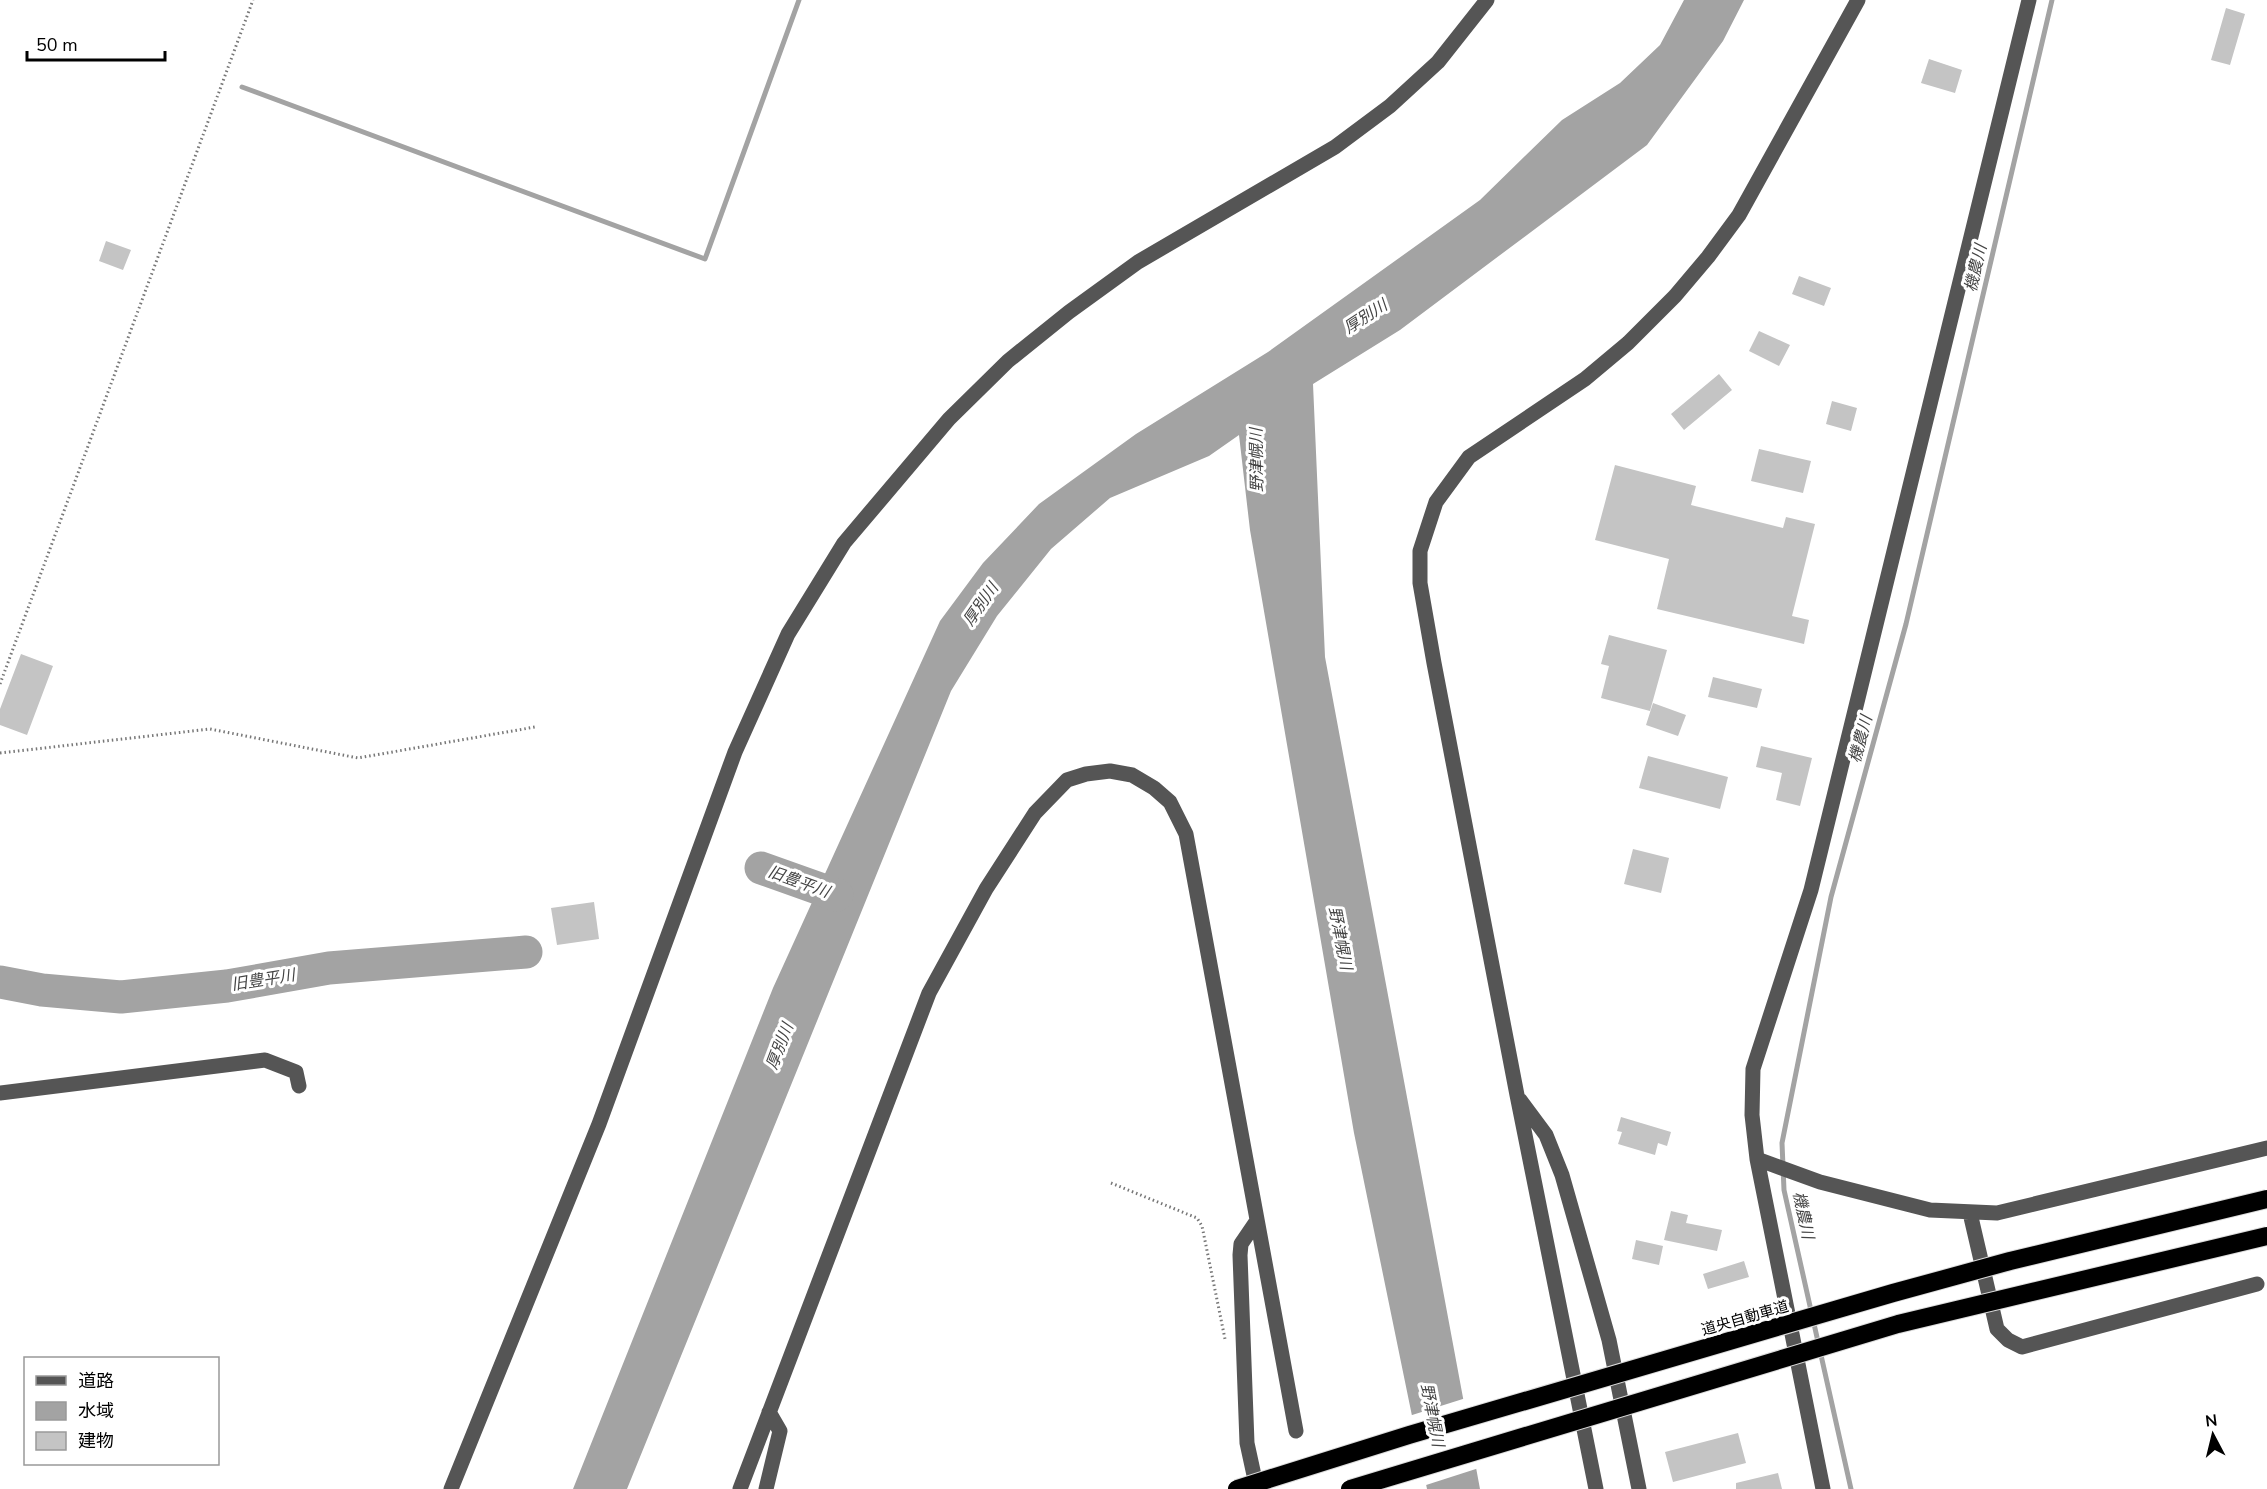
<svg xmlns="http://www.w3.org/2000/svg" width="2267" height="1489" viewBox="0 0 2267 1489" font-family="'Nunito Sans','Noto Sans JP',sans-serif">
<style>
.water{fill:#a3a3a3}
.pier{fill:#fff}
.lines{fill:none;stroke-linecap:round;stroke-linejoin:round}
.stream{stroke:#a3a3a3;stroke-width:5}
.river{stroke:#a3a3a3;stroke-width:33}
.building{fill:#c4c4c4}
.path{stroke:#777;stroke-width:3;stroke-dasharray:1.5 3;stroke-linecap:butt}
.minor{stroke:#555;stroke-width:15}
.highway-bridge-casing{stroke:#dbdbdb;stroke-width:20;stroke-linecap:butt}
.highway-bridge{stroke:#000;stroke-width:18}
.labels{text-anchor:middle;stroke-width:6;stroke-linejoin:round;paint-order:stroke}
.street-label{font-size:15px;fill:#000;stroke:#fff}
.water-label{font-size:16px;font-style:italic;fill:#444;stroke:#fff}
</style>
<rect width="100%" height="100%" fill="#fff"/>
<path class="water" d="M1684,0H1744L1723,41L1647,145L1400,330L1313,384L1325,657L1480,1489H1427L1354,1133L1250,530L1239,435L1209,456L1110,498L1051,549L997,616L951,691L627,1489H573L773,988L940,621L983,563L1039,504L1136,434L1268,352L1480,200L1562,120L1620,83L1660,45Z"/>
<path class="pier" d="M1466,1398L1479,1468L1423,1486L1409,1416Z"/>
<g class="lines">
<path class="stream" d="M242,87L705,259L799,0
M1851,1489L1784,1190L1782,1143L1831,897L1906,624L2052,0"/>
<path class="river" d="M761,868L837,895
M0,982L42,990L121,997L227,986L329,968L526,952"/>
</g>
<path class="building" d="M2226,8L2245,14L2230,65L2211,60Z
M1929,59L1962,70L1955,93L1921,83Z
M106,241L131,250L123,270L99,261Z
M1799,276L1831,288L1824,306L1792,294Z
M1759,331L1790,345L1779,366L1749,351Z
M1719,374L1732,390L1684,430L1671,414Z
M1832,401L1857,408L1851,431L1826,424Z
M1759,449L1811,461L1803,493L1751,481Z
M1615,465L1696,486L1691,505L1783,528L1786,517L1815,524L1792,616L1809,620L1804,644L1657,609L1669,559L1595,540Z
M1609,635L1667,650L1650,711L1601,698L1609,666L1601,664Z
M21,654L53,666L27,735L0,725V709Z
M1713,677L1762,689L1757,708L1708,697Z
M1653,703L1686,715L1678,736L1646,725Z
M1761,746L1812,758L1800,806L1776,800L1782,773L1756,767Z
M1648,756L1728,777L1720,809L1639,788Z
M1633,849L1669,858L1661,893L1624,884Z
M594,902L599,939L557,945L551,908Z
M1621,1117L1671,1132L1667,1146L1658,1143L1655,1155L1618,1144L1622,1132L1617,1131Z
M1671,1211L1688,1215L1686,1223L1722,1230L1717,1251L1664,1240Z
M1636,1240L1663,1246L1659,1265L1632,1259Z
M1744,1261L1749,1277L1708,1289L1703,1274Z
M1738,1433L1746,1463L1673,1482L1665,1452Z
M1778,1473L1782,1489H1736V1483Z"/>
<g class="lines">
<path class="path" d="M0,684L253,0
M0,753L210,729L358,758L535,727
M1111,1183L1197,1218L1202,1226L1225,1339"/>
<path class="minor" d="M0,1093L265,1060L296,1072L299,1086
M1520,1100L1546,1135L1562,1175L1609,1340L1639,1489
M1757,1159L1820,1182L1930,1210L1997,1213L2267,1148
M1970,1213L1997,1329L2008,1340L2022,1347L2257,1284
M1256,1222L1241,1244L1240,1255L1247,1443L1257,1489
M451,1489L599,1124L735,752L788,634L844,543L949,419L1008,361L1069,312L1138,262L1335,147L1390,106L1438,62L1487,0
M740,1489L929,993L986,889L1035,813L1067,780L1086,774L1110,771L1132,775L1154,788L1170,802L1186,834L1296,1431
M766,1489L780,1431L769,1412
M1596,1489L1517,1095L1434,663L1420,583V551L1436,502L1469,457L1585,379L1628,343L1675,296L1708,257L1739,215L1858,0
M1823,1489L1757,1159L1752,1115L1753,1069L1811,890L2029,0"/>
<g class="highway-bridge-casing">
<path id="highway-bridge" d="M1237,1489L1409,1435L1893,1293L2010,1261L2267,1199
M1350,1489L1898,1324L2267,1236"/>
</g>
<use href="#highway-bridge" class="highway-bridge"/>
</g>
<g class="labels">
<g class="street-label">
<text transform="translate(1745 1318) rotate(-16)" y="5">道央自動車道</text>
</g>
<g class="water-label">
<text transform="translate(1975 268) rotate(-77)" y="6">機農川</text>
<text transform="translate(1365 316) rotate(-33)" y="6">厚別川</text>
<text transform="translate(1256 460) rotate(-91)" y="6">野津幌川</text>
<text transform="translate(980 604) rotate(-55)" y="6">厚別川</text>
<text transform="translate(1860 739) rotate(-75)" y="6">機農川</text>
<text transform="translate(799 881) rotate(20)" y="6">旧豊平川</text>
<text transform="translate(1341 938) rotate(79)" y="6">野津幌川</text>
<text transform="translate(263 979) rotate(-9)" y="6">旧豊平川</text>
<text transform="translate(779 1046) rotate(-69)" y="6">厚別川</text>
<text transform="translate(1804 1215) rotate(78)" y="6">機農川</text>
<text transform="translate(1433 1415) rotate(79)" y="6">野津幌川</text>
</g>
</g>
<rect x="24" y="1357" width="195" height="108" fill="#ffffff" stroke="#999999" stroke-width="1.5"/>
<rect x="36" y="1376" width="30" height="9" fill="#555555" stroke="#999999" stroke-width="1.5"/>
<text x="78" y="1387" font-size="18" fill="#000000">道路</text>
<rect x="36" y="1402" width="30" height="18" fill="#a3a3a3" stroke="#999999" stroke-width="1.5"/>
<text x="78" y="1417" font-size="18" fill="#000000">水域</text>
<rect x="36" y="1432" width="30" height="18" fill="#c4c4c4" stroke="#999999" stroke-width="1.5"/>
<text x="78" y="1447" font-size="18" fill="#000000">建物</text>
<g transform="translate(2213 1435) rotate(353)" stroke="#ffffff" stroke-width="4.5" paint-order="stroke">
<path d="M0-4.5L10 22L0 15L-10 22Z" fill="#000000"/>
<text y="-9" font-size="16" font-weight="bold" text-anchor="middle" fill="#000000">N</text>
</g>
<path d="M27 51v9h138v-9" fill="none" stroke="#000000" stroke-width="3"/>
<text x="36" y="51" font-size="18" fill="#000000" stroke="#ffffff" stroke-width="4.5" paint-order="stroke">50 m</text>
</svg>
